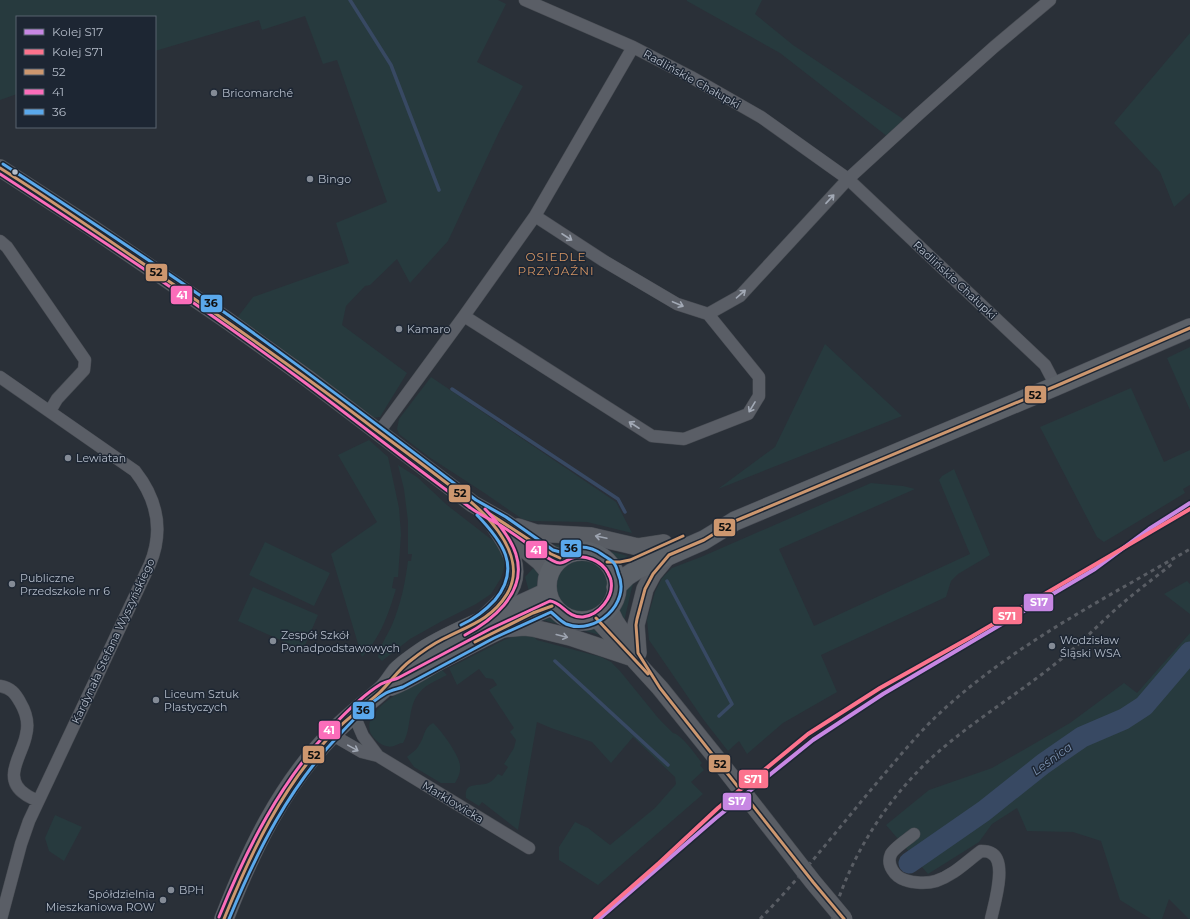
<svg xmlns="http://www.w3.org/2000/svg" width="1190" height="919" viewBox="0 0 1190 919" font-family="Montserrat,sans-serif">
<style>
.green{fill:#273a3e}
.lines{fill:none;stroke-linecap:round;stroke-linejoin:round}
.stream{stroke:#384963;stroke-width:3.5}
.river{stroke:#384963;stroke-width:21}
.minor-casing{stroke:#484c53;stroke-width:13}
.secondary-casing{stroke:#484c53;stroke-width:18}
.primary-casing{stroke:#484c55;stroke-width:20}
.minor{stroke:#5a5e66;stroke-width:12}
.secondary{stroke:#595d64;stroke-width:17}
.primary{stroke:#5c6168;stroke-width:19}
.rail{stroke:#595d64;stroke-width:3;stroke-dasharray:4 4;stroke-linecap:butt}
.secondary-bridge-casing{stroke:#484c53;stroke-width:18;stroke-linecap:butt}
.secondary-bridge{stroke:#595d64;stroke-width:17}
.bus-1-casing{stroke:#1d2633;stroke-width:6}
.bus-2-casing{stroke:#1d2633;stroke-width:6}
.bus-3-casing{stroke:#1d2633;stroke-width:6}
.bus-1{stroke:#cd976f;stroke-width:3}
.bus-2{stroke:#fb6dba;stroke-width:3}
.bus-3{stroke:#5aa8eb;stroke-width:3}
.rail-1-casing{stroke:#1d2633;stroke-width:7}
.rail-2-casing{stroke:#1d2633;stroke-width:7}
.rail-1{stroke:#c787e3;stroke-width:4}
.rail-2{stroke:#fc738d;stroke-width:4}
.oneway{stroke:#a2a9b5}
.oneway2{stroke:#9da4b0}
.poi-dot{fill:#848b96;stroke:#1d2633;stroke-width:1.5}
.bus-dot{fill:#b4bcc9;stroke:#1d2633;stroke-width:1.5}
.labels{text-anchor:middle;stroke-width:3;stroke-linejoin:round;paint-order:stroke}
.street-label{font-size:11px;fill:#b4bcc9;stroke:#1d2633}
.poi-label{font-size:11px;fill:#b4bcc9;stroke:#1d2633;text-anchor:start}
.neighbourhood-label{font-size:12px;letter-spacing:1px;fill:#d59563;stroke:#1d2633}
.water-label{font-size:12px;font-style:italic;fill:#7c92b1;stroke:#1d2633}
.line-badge{stroke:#1d2633;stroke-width:1.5}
.badge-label{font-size:11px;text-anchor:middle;font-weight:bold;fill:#fff}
.pale-badge-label{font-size:11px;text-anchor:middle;font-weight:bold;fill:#111}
</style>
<rect width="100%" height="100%" fill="#2a3038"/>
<path class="green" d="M0,0H498L506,4L477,62L523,86L499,132L448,241L410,283L397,259L370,285L365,286L346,306L342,325L407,373L380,417L370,418L237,318L253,297L349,263L336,223L387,202L337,60L323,64L305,16L262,30L259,20L155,51V17H17V94L0,100Z
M687,0H762L755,14L793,45L906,121L888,137L780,53L687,1Z
M1190,33V193L1174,207L1160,172L1114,123Z
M825,344L902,416L718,489L775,447Z
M1190,347V410L1167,358Z
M431,377L616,502L632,533L587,522L531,521L522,519L483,492L429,457L399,434L397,429L399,419Z
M1131,388L1164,462L1190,450V485L1183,489L1185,493L1104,542L1097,537L1040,427Z
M369,440L388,457L392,475L399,508L401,534L398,577H394L392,588L396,589C388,615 381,637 362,657L331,554L377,522L338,455Z
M398,465L417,477L447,505L496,543L503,555L505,564L501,578L491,594L476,604L442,621L410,639L382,661L378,657C380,645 387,636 392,625C401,603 405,584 408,561H411L412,554H408V521L404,489Z
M954,469L990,555L958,574L951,581L946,597L821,655L837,692L783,723L747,754L739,741L728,751L703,719L649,640L647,620L655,592L662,578L672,568L701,557L871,483L903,486L915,489L779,549L814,626L970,554L939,480L942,476Z
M265,542L330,573L314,606L249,575Z
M552,545H587L628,556C616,565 603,551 591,548C579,545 567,552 560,550C557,549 554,547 551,546Z
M553 586a28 28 0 1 1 56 0a28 28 0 1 1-56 0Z
M536,565L541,578L537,588L530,595L525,577Z
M637,576L632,587L624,622L616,605L621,590Z
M1187,581L1190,584V614L1164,594Z
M253,587L318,615L303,650L238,621Z
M553,615L563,622L578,626H592L604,636L539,619Z
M1190,633V919H1189L1169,899L1162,919H1151L1120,900L1101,841L1073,832L1027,831L1017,808L992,824L979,842L928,874L886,825L929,790L992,768L1070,723L1124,683L1137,693Z
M522,635L534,637L537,640L601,657L611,662L620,671L659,719L673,733C682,735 696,755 702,763L700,765L704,770L691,782L703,794L598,885L559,860V847L575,822L588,828L610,845L655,808L676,784L675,777L633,737L611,763L592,742L551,728L537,722L518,830L482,802L479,806L466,798C464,783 475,786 485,784C491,783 495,778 498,774L502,776L508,767L504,764L514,748L516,740L510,732L514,728L489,690L497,685L493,679L486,678L479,669L457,685L449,668L504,640L516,636Z
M442,670L447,675C438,680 426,684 420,692C407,706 412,728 403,743C399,743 397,745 394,746C385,749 375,741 371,734C358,707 424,679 442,670Z
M433,723C441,730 460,756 460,766C461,772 458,778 455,783H441L414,767L407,757C411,753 417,750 419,745C425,737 423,728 433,723Z
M55,815L82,827L64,861L49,851L45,838Z"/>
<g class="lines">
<path class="stream" d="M350,0L391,65L439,190
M452,389L618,499L625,512
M667,581L732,704L719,716
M555,661L668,765"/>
<path class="river" d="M909,863L984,811L1043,764L1082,737L1124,719L1144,706L1190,652"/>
<g class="minor-casing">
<path id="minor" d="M525,0L633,47L691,77L761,117L848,179L1045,365L1056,386
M0,241L7,247L85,360L84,370L57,399L50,411
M708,314L740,296L848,179L919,114L994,47L1050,0
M464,316L652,436L684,439L748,414L759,396V377L708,314L677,304L604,261L535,216
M0,377L135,471C157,499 164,530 150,564L29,821L21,844L1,919
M379,432L464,316L535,216L633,47
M0,686C11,688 15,693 20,702C26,712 29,724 26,735C23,754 1,778 25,794C29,797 34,799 38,801
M353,713L363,736L378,756
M331,734L362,752L378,756L529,848
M914,834C908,839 894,848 891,854C886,865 895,877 905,880C913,883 927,884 936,881C954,875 966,862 981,851C984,851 988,851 991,853C1008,861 994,905 991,919"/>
</g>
<g class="secondary-casing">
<path id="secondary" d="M0,168L89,226L228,321L307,378L473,504L503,521L551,554L560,558
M518,527L536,533L591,536L638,547L664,543
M517,543L540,562L549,573
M609,608L615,621L629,642
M596,618L660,688L718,760
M483,619C490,612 498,605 505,597C527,570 507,544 491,521
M503,629L524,627L533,628L570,637L630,657
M638,653L636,625L645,589L653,574L668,556"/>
</g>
<g class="primary-casing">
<path id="primary" d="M547 586a35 35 0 1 1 70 0a35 35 0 1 1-70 0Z
M616,587L627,576L638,569L704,540L735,521L1056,386L1190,328
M391,686C408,680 423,669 440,660C477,641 513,621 552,606
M224,919C250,852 281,786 332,734C347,718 365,705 382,690C388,685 392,677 397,671C405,663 417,655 426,649C464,626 507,612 547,592"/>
</g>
<use href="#minor" class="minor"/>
<use href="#secondary" class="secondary"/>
<use href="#primary" class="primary"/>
<path class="rail" d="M760,919C805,873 844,821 886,772C904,751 922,729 943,710C1015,644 1106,598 1190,549
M832,919C849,860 881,808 924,765C964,726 1016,696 1060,660C1080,644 1097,626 1116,609C1134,593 1153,579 1172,564"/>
<g class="secondary-bridge-casing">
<path id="secondary-bridge" d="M718,760L813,882L844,919"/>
</g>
<use href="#secondary-bridge" class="secondary-bridge"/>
<g class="bus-1-casing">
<path id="bus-1" d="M0,168C51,200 101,235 151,269C227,321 303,374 376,430C399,447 422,464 444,481C461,494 478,506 491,522C508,542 522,569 507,594C491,620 468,626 443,639C431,645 420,653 410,661C398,670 390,683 379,693C363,707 346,719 332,734C282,787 251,852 224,919
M490,514L551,554L560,558
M607,562H620L630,560L683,536
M596,618L648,674
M475,642L533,613L552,606
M844,919L813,882L660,688L638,653L636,625L637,619L645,589L653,574L669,555L704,540L735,521L1056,386L1190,328"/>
</g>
<g class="bus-2-casing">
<path id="bus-2" d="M0,174C103,241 206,309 304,382C359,423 413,466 468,506C478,514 490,519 500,525C513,533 526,543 538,551C544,555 553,563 560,563C564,563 569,559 572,558C585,554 602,561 608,573C609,576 611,578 611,581C614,597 599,615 583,617C567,618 562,602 550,601L490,629L398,678C393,680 387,681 381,684C363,695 346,712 331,728C280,783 247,848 219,917
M465,635C480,627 493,618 504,605C534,569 512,537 485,509"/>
</g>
<g class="bus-3-casing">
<path id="bus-3" d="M3,164C80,214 156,264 231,317C314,376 395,438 476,500L506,517L553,550L560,552C575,545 590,545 603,555C606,557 610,559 613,562C616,565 617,569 618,573C632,603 595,636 566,624C560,621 556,616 551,612L494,638L403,687C398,689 391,690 386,693C369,703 354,719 341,733C289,787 257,851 229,919
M461,625C474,619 485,611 495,600C522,567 502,541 477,515"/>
</g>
<use href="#bus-1" class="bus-1"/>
<use href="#bus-2" class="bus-2"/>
<use href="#bus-3" class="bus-3"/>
<g class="rail-1-casing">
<path id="rail-1" d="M599,919L716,818L813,740L883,694L1095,569L1149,529L1190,503"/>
</g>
<g class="rail-2-casing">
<path id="rail-2" d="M595,919L659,863L718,808L808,734L880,688L971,637L1190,509"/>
</g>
<use href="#rail-1" class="rail-1"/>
<use href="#rail-2" class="rail-2"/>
</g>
<defs><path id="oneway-shaft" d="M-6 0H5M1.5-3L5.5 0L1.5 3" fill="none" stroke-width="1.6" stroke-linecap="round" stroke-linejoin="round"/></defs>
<g class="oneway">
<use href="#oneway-shaft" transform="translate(830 199) rotate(-47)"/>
<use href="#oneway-shaft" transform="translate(567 237) rotate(33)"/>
<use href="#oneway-shaft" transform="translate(741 294) rotate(-41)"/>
<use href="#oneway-shaft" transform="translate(678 304) rotate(23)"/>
<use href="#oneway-shaft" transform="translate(752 407) rotate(121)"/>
<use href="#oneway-shaft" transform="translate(634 425) rotate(-147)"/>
<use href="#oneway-shaft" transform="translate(353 748) rotate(29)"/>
</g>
<g class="oneway2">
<use href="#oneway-shaft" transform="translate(601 537) rotate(-168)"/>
<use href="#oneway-shaft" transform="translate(562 636) rotate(14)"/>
</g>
<g class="poi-dot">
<circle cx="214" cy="93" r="4"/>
<circle cx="310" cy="179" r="4"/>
<circle cx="399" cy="329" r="4"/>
<circle cx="68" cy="458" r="4"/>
<circle cx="12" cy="584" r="4"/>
<circle cx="273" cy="641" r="4"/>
<circle cx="1052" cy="646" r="4"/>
<circle cx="156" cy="700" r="4"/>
<circle cx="171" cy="890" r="4"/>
<circle cx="163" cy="900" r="4"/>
</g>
<circle class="bus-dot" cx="15" cy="172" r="3.5"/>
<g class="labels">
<g class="street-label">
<text transform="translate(692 79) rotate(29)" y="4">Radlińskie Chałupki</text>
<text transform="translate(955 280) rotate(43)" y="4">Radlińskie Chałupki</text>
<text transform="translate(113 641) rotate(-65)" y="4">Kardynała Stefana Wyszyńskiego</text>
<text transform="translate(453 802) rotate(31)" y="4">Marklowicka</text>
</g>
<g class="poi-label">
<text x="222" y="97">Bricomarché</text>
<text x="318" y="183">Bingo</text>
<text x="407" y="333">Kamaro</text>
<text x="76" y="462">Lewiatan</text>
<text x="20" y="582">Publiczne<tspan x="20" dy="13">Przedszkole nr 6</tspan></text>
<text x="281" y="639">Zespół Szkół<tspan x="281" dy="13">Ponadpodstawowych</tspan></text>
<text x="1060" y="644">Wodzisław<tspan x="1060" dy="13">Śląski WSA</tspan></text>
<text x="164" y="698">Liceum Sztuk<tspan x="164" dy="13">Plastyczych</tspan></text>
<text x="179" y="894">BPH</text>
<text x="155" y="898" text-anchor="end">Spółdzielnia<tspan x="155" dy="13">Mieszkaniowa ROW</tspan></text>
</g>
<g class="neighbourhood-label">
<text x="556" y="261">OSIEDLE<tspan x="556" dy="14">PRZYJAŹNI</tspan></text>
</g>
<g class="water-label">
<text transform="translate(1052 759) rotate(-36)" y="4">Leśnica</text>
</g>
</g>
<g class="line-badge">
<rect x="145" y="263" width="23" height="19" rx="4" fill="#cd976f"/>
<rect x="170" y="285" width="23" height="20" rx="4" fill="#fb6dba"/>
<rect x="200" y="294" width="23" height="19" rx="4" fill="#5aa8eb"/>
<rect x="1024" y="385" width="23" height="19" rx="4" fill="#cd976f"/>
<rect x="448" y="484" width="23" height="19" rx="4" fill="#cd976f"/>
<rect x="713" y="518" width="23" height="19" rx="4" fill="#cd976f"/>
<rect x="560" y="539" width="22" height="19" rx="4" fill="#5aa8eb"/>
<rect x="525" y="540" width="23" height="19" rx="4" fill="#fb6dba"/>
<rect x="1023" y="593" width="31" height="19" rx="4" fill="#c787e3"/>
<rect x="992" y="606" width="31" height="19" rx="4" fill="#fc738d"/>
<rect x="352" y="701" width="23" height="19" rx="4" fill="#5aa8eb"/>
<rect x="318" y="720" width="23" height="20" rx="4" fill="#fb6dba"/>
<rect x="302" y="745" width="23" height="19" rx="4" fill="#cd976f"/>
<rect x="708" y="754" width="23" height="19" rx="4" fill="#cd976f"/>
<rect x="738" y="769" width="31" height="20" rx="4" fill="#fc738d"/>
<rect x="722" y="792" width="30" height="19" rx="4" fill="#c787e3"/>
</g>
<g class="badge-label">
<text x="182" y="299">41</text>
<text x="536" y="554">41</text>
<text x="1039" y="606">S17</text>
<text x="1007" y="620">S71</text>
<text x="329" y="734">41</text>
<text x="753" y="783">S71</text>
<text x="737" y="805">S17</text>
</g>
<g class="pale-badge-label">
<text x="156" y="276">52</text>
<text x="211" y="307">36</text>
<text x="1035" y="399">52</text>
<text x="460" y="497">52</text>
<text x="725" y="531">52</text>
<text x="571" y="552">36</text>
<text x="363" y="714">36</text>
<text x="314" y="759">52</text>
<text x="720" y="768">52</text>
</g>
<rect x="16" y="16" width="140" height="112" fill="#1d2633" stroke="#59626f"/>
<rect x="24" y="29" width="20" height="6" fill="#c787e3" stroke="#59626f"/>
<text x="52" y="36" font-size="12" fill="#b4bcc9">Kolej S17</text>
<rect x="24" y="49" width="20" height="6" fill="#fc738d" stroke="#59626f"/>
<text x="52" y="56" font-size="12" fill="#b4bcc9">Kolej S71</text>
<rect x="24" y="69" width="20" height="6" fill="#cd976f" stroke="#59626f"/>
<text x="52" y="76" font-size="12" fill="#b4bcc9">52</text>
<rect x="24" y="89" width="20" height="6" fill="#fb6dba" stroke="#59626f"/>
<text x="52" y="96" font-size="12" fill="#b4bcc9">41</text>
<rect x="24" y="109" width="20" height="6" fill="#5aa8eb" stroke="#59626f"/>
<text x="52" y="116" font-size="12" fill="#b4bcc9">36</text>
</svg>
